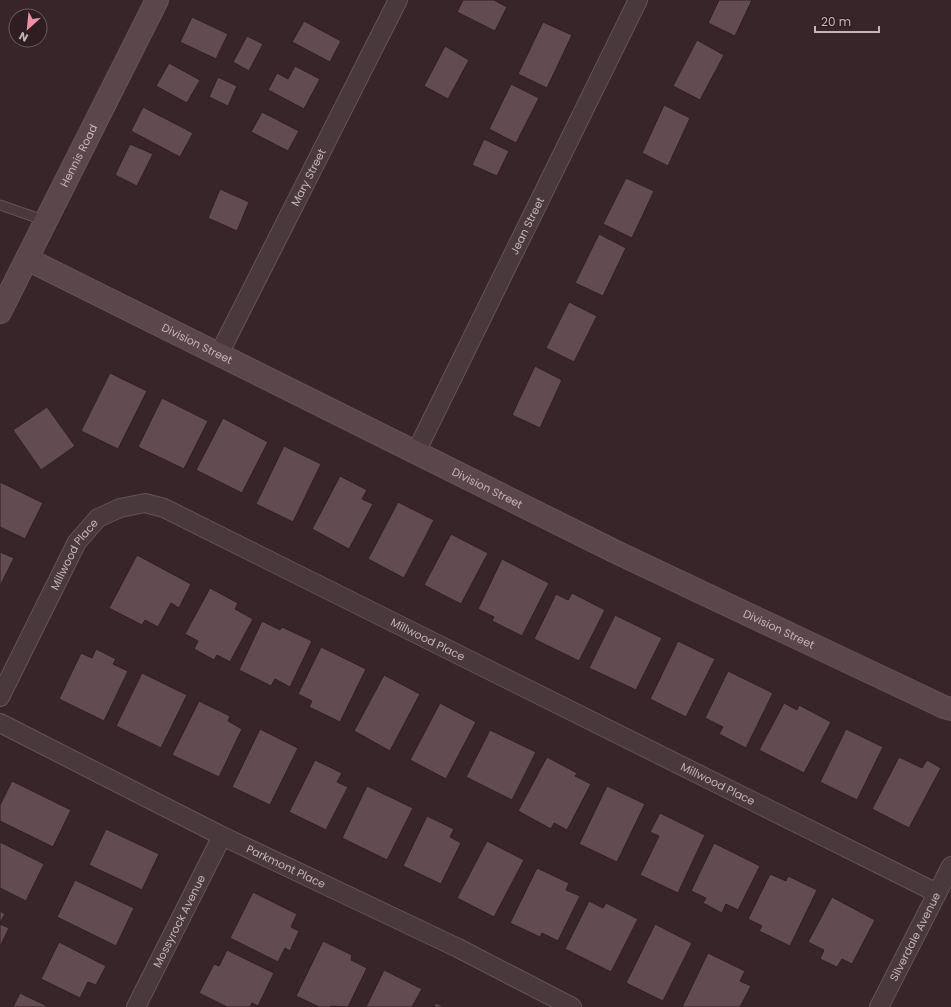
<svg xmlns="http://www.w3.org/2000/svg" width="951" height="1007" viewBox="0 0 951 1007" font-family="Poppins,sans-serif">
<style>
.building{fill:#624b51;stroke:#301f23}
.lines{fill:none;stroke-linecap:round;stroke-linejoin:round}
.lane-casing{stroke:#645357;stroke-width:11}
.street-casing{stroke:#645357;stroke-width:20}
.secondary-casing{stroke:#645357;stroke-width:24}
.lane{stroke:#49383c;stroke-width:9}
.street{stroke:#49383c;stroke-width:18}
.secondary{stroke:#5b474b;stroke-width:22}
.labels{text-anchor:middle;stroke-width:3.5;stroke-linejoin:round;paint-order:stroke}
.street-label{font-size:11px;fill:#c5b3b7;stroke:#2e1d21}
</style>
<rect width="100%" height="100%" fill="#38252a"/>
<path class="building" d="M463,0H494L507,7L495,31L457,12Z
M719,0H752L735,36L708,23Z
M192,17L228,34L216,59L180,42Z
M304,21L341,41L330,62L292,42Z
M543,22L572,35L547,88L518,74Z
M247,36L263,44L249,71L233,62Z
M697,40L724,55L700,100L673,86Z
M445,46L469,60L448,99L424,86Z
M169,63L200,80L187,103L156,86Z
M295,66L320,79L304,109L268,90L277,73L288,79Z
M218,77L237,86L228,106L209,97Z
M511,84L539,98L516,143L489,129Z
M664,105L690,118L668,166L642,153Z
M143,107L193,133L180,157L131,131Z
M262,112L299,131L288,151L251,132Z
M484,139L509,151L497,176L472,165Z
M130,144L153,154L137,186L115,175Z
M626,178L654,191L632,238L603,224Z
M220,189L249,202L237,231L208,218Z
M599,234L626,248L603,296L575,283Z
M569,302L597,316L574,362L546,348Z
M535,366L562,380L540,428L512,415Z
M110,373L147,391L118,449L81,431Z
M162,398L208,421L184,469L138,447Z
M47,407L75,446L41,470L13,430Z
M223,418L268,442L242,493L196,470Z
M284,446L321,464L293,522L256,504Z
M340,476L367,490L362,499L373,504L349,549L312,529Z
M0,482L43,503L25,539L0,527Z
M398,502L434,520L404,578L368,559Z
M451,534L488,553L461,604L424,585Z
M0,552L14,558L0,586Z
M137,555L191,584L179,608L171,603L158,627L145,620L142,625L109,608Z
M502,559L549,583L522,636L492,621L494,617L478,609Z
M210,588L238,603L235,609L253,619L230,662L217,655L214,660L194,649L198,641L185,634Z
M572,593L605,610L579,661L534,639L556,594L568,600Z
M615,615L662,638L636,690L589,668Z
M262,621L280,630L282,627L312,641L290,687L275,679L271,686L239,670Z
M678,641L715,659L686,717L650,699Z
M321,647L366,669L340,722L309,707L312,701L298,694Z
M96,649L116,659L113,664L128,671L104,721L59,699L81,653L92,658Z
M728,671L773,693L746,748L719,734L723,727L705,718Z
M142,673L187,695L161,748L116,726Z
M384,675L420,694L390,751L354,731Z
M199,701L230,716L228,721L242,729L219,777L172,755Z
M440,703L476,722L446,779L410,760Z
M784,703L797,710L799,705L831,722L804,773L759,750Z
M260,729L298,748L270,805L232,787Z
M846,729L883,747L857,800L820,782Z
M490,730L536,752L512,800L466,777Z
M547,757L577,773L575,776L591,784L567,830L554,823L551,829L518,811Z
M899,757L922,768L927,760L941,768L909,828L872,809Z
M315,760L342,773L337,782L348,787L326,830L289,812Z
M12,781L71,810L53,847L0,821V805Z
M367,786L413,808L387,860L342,838Z
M607,786L645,804L617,862L579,844Z
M660,813L705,835L678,893L640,875L659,836L650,832Z
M427,816L454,829L450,837L461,843L441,884L403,866Z
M106,829L159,854L142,890L89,865Z
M487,841L524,860L494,917L457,898Z
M0,842L44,864L26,901L0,888Z
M714,843L760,866L738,910L726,904L722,913L703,903L706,898L691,891Z
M537,868L569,883L566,890L580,896L558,941L542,933L540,937L510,923Z
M770,874L786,881L788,876L817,890L790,946L759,931L762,926L748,919Z
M75,880L134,908L116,946L57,917Z
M253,892L297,914L291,927L299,931L290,951L285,948L278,962L230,938Z
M832,897L875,920L852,964L842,959L837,967L820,959L824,950L808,942Z
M589,901L603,908L606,903L638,919L611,972L565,949Z
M0,911L5,914L0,923Z
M0,924L9,928L0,947Z
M655,924L692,943L663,1001L626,983Z
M323,941L352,955L351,960L367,968L348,1007L331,1006L330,1007H319L296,996Z
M59,942L106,966L96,985L88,982L80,998L41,979Z
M227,950L274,973L258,1006L252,1003L250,1007H227L199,993L214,964L219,966Z
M708,953L745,971L740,981L751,986L740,1007H682Z
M384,970L422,989L412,1007H366Z
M20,993L49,1007H13Z
M436,1003L445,1007H434Z"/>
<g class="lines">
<g class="lane-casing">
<path id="lane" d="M0,205L46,221"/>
</g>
<g class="street-casing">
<g id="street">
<path id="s1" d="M219,354L398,0"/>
<path id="s2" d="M416,452L638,0"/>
<path id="s3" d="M0,697L77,542L98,518L120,508L145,503L164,508L937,893"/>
<path id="s4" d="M0,723L222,836L458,948L572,1007"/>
<path id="s5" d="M136,1007L222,836"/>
<path id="s6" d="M879,1007L951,866"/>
</g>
</g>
<g class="secondary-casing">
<g id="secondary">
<path id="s7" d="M27,259L618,553L944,707L951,709"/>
<path id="s8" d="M0,312L157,0"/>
</g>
</g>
<use href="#lane" class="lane"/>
<use href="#street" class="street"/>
<use href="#secondary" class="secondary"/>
</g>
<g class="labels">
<g class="street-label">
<text dy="4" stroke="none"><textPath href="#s8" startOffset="175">Hennis Road</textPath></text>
<text dy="4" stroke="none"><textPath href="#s1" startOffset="198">Mary Street</textPath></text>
<text dy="4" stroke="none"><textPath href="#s2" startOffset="252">Jean Street</textPath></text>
<text dy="4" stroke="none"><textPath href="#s7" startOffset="190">Division Street</textPath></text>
<text dy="4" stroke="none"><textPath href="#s7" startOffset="514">Division Street</textPath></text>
<text dy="4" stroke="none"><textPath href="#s3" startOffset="161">Millwood Place</textPath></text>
<text dy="4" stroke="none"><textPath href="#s7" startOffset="838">Division Street</textPath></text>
<text dy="4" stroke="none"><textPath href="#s3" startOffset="569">Millwood Place</textPath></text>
<text dy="4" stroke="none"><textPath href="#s3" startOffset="893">Millwood Place</textPath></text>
<text dy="4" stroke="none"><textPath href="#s4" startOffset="320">Parkmont Place</textPath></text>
<text dy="4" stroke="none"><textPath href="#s5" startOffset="96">Mossyrock Avenue</textPath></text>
<text dy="4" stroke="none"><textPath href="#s6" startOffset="79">Silverdale Avenue</textPath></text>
</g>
</g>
<g transform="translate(28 28) rotate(207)"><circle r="19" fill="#2e1d21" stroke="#6a595d"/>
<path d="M0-3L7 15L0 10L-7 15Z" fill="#ec91a6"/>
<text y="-6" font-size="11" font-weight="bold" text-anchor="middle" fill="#c5b3b7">N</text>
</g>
<path d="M815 26v6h64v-6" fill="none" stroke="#c5b3b7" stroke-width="2"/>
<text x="821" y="26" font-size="12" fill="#c5b3b7" stroke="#2e1d21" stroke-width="3" paint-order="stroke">20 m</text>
</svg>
